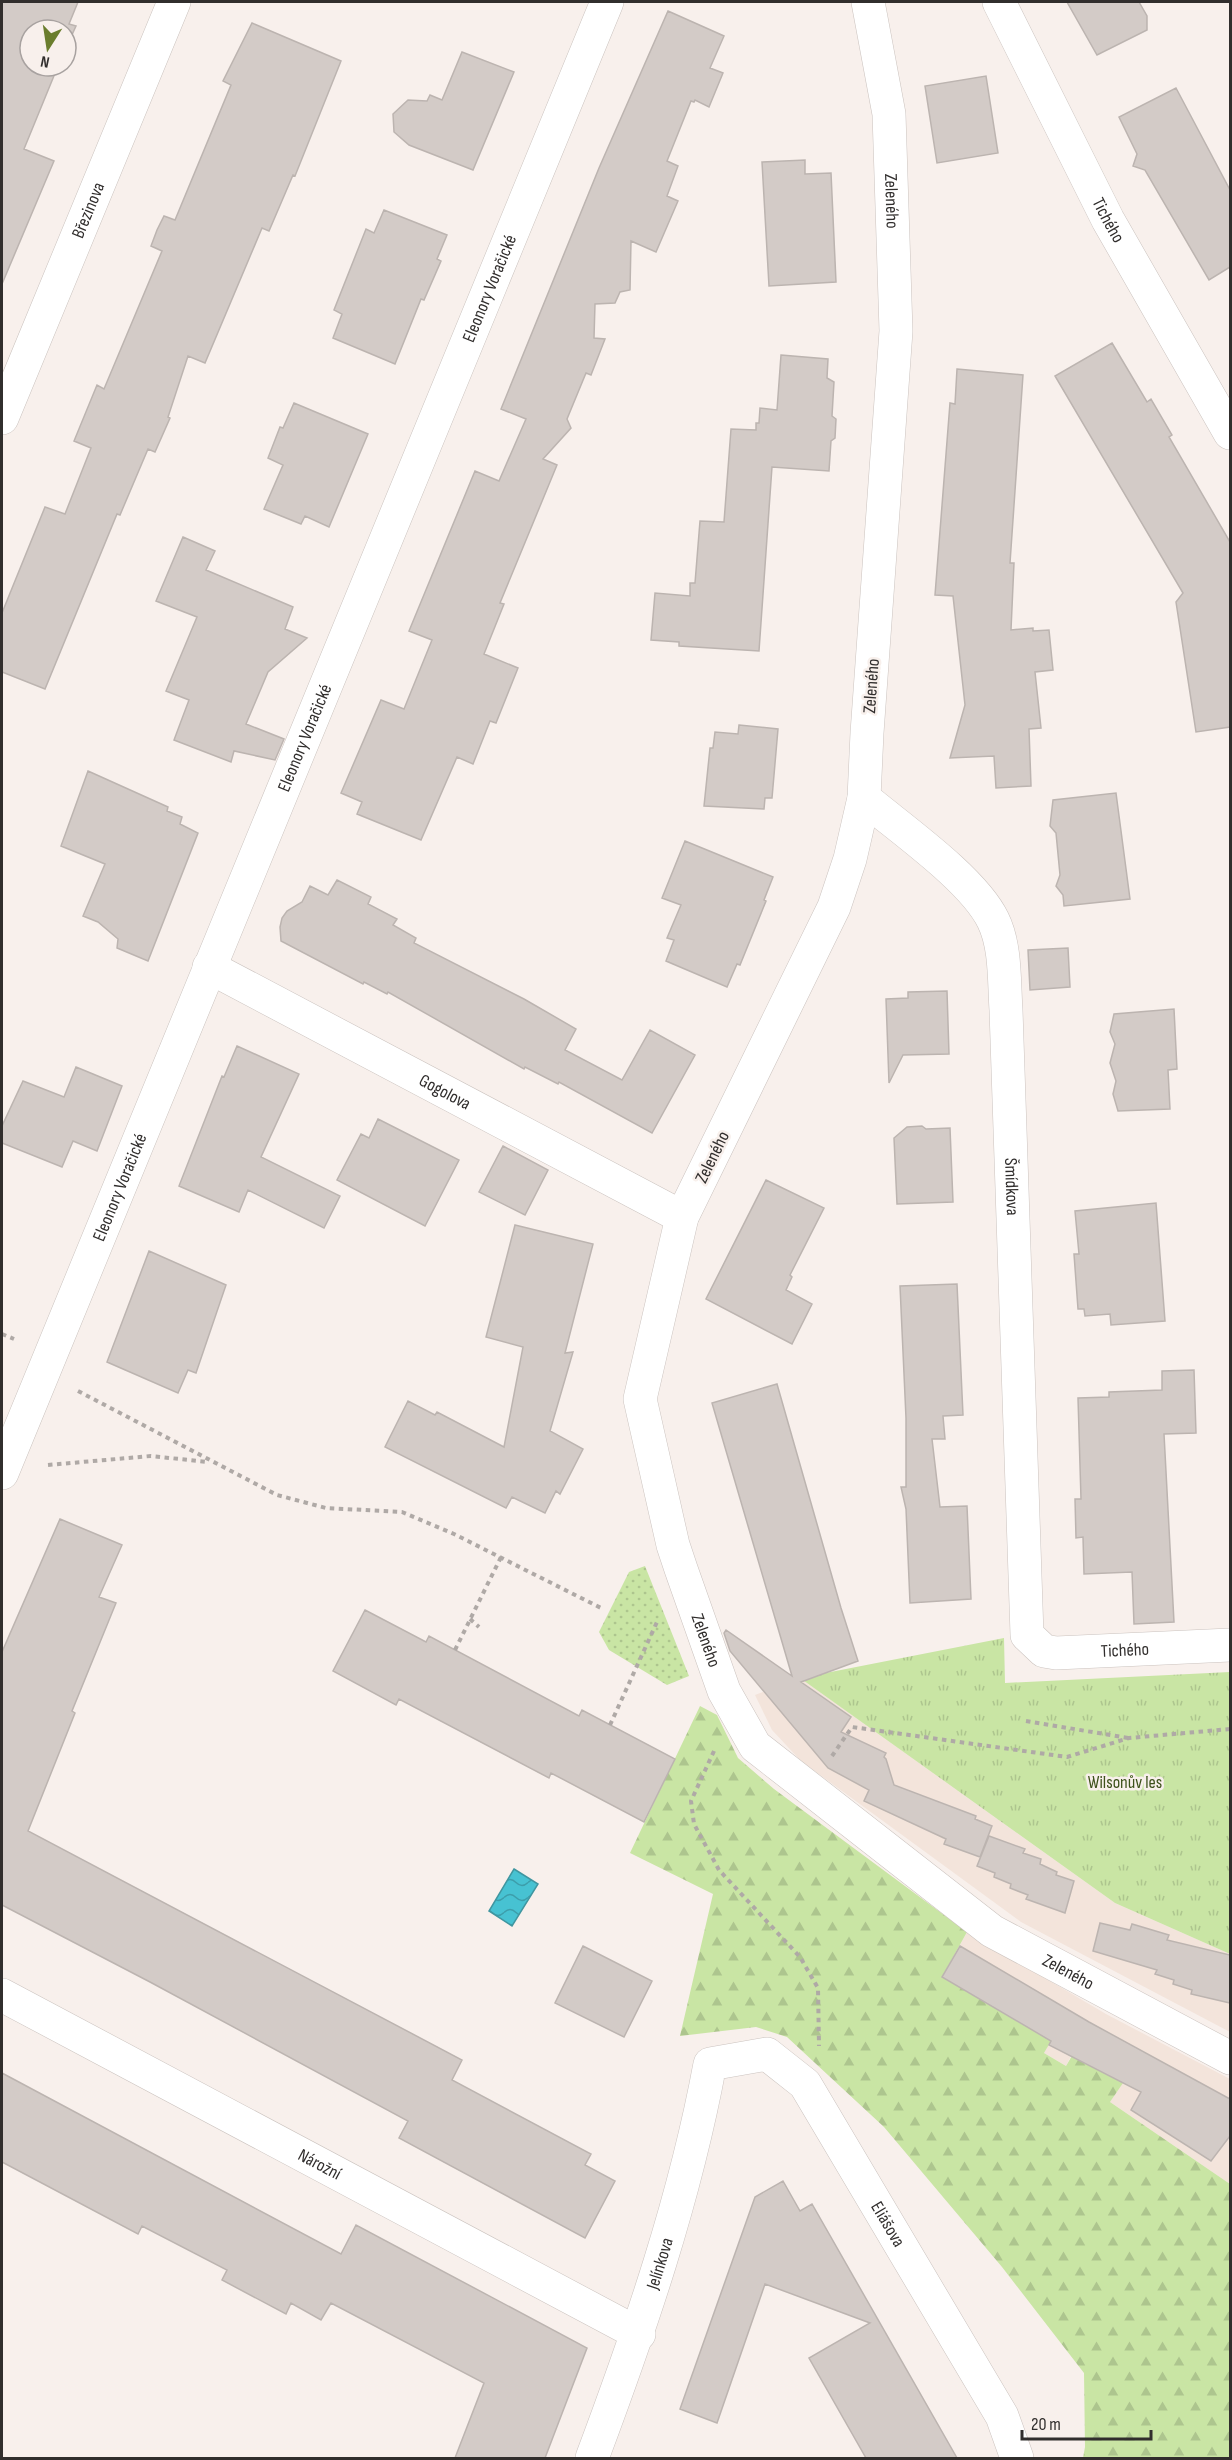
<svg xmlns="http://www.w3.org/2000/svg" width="1232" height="2460" viewBox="0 0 1232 2460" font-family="'Sofia Sans Condensed',sans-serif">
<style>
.built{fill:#f3e4db}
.grass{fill:url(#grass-dots)}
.forest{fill:url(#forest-firs)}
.park{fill:url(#park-tufts)}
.water{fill:url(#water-waves);stroke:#4096a0;stroke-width:1.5}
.building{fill:#d3cbc7;stroke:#bcb4b0;stroke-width:1.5}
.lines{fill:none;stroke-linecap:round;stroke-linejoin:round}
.minor-casing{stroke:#cbc3bf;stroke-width:34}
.path{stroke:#afa9a6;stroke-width:4;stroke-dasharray:4.5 4.5;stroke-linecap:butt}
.minor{stroke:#fff;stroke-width:33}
.labels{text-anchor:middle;stroke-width:5;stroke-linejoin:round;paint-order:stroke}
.street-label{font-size:18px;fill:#312e2d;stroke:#f8f0ec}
.park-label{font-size:18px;fill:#3d511b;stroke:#f8f0ec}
</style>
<defs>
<pattern id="grass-dots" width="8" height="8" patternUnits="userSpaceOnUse" patternTransform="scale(1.5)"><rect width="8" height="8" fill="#c9e5a4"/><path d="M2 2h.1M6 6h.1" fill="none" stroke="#adc58e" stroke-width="1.8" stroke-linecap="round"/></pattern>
<pattern id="forest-firs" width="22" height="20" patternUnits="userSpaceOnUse" patternTransform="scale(1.5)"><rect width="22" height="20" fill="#c9e5a4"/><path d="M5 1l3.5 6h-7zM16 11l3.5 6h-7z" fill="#adc58e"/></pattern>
<pattern id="park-tufts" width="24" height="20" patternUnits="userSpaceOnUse" patternTransform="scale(1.5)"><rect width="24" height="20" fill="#c9e5a4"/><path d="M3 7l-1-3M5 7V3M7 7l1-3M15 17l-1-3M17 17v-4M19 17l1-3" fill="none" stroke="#adc58e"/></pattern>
<pattern id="water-waves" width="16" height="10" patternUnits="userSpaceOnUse" patternTransform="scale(1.5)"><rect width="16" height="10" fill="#47c2d2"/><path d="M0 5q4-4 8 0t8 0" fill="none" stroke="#3c9eab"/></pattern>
</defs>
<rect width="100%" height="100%" fill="#f8f0ec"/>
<path class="built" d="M800,1678L1115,1903L1230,1954V2032L1021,1922L801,1761L772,1730L755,1695Z
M967,1932L1106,2014L1230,2079V2184L1110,2102L1122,2083L1072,2054L1066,2066L1044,2053L1050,2041L942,1977Z"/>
<path class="grass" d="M645,1566L689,1676L667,1685L609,1650L599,1632L629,1572Z"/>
<path class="forest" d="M700,1706L717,1715L738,1758L774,1789L967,1932L942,1977L1051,2041L1044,2053L1066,2066L1073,2054L1123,2083L1110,2102L1230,2184V2458H1083L1085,2447L1084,2373L1002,2267L884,2127L787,2037L756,2027L680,2036L713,1894L630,1853Z"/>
<path class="park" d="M1004,1638L1005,1683L1230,1672V1954L1115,1903L800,1678Z"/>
<path class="water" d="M514,1869L538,1884L512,1926L489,1911Z"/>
<path class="building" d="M2,2H78L69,24L76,26L66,48V30H30V66H58L24,149L54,161L2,284Z
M1067,2H1139L1147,16V30L1097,55Z
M668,11L724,36L710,68L723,73L709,107L695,100L694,102L691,101L667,161L678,166L667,196L678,201L656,252L631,241L630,290L620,292L615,303L595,304L594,338L605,339L591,375L586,373L567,419L571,428L543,459L557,465L500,603L504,604L484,654L518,668L496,723L490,721L473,764L457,757L421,840L357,814L362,802L341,793L381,700L404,709L432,640L409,631L475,471L499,481L526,419L501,409L599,168Z
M252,23L341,61L295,176L293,175L269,231L262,228L205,363L188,356L168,417L170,418L155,452L148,449L120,515L117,514L45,689L2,672V613L45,507L65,514L91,448L74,441L97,385L104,389L162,251L151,246L157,230L164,216L175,220L231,85L223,81Z
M462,52L514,72L473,170L409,145L394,132L393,114L408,100L427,101L430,95L442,100Z
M986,76L998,153L937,163L925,86Z
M1176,88L1230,190V267L1209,280L1145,170L1133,166L1137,154L1119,117Z
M805,160V174L831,173L836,282L769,286L762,162Z
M384,210L447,235L437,259L441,261L424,300L421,299L395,364L333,338L342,314L334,310L366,229L374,233Z
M1112,343L1147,402L1151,399L1172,435L1169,437L1230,542V727L1196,732L1176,602L1183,593L1055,376Z
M781,355L828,359L827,378L834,382L832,416L836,419L835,438L831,441L829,471L772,467L759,651L679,646V642L651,640L655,593L690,596V583H695L700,521L724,522L731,429L756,430V423H759L760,408L777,410Z
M957,369L1023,375L1010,563H1014L1011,630L1033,628V631L1049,630L1053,670L1035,672L1041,728L1029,729L1031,786L996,788L994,756L950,758L965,705L953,596L935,595L950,403L955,404Z
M294,403L368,434L329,527L305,516L301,524L264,509L283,465L268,458L280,427L283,428Z
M183,537L215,551L206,570L293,607L285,629L307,638L268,672L246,724L284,739L275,760L234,751L231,762L174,740L189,700L166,691L197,617L156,601Z
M739,725L778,729L772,798H765L764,809L704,806L710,748H713L715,732L738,734Z
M88,771L168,807L167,811L182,817L180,824L198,833L148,961L117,948L118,939L98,922L83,916L105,864L61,846Z
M1116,793L1130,899L1064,906L1063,895L1056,886L1060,875L1056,833L1050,826L1053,800Z
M685,841L773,877L764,900L766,901L740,965L737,964L727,987L666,961L674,940L667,938L681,905L662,898Z
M337,880L371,897L368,904L397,919L393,925L416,938L414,943L524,999L576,1029L565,1050L622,1080L650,1030L695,1055L652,1133L559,1082L558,1084L525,1067L524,1069L388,992L387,994L364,982L363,984L281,941L280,927L282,918L287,911L302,902L310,886L328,895Z
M1068,948L1070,987L1030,990L1028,950Z
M947,991L949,1054L903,1055L889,1083L886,999L908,998V992Z
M1174,1009L1177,1069L1168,1070L1170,1109L1118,1111L1113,1094L1116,1081L1110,1063L1115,1044L1110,1032L1114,1014Z
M237,1046L299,1074L261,1157L340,1196L324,1228L248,1190L239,1212L179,1186L222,1076L224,1077Z
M76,1067L122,1086L97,1151L73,1141L62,1167L2,1143V1126L23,1081L64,1097Z
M378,1119L459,1160L425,1226L337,1180L361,1134L369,1138Z
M922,1126L926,1129L950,1128L953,1202L897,1204L894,1138L907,1127Z
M503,1146L548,1170L525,1215L479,1192Z
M766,1180L824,1208L790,1275L792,1277L786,1290L812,1304L792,1344L706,1299Z
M1156,1203L1165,1321L1111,1325L1110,1314L1085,1316L1084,1309H1078L1074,1254H1079L1075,1211Z
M515,1225L593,1244L565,1353L573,1352L550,1431L583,1449L560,1494L556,1491L545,1513L512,1497L506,1508L385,1447L408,1401L435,1415L437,1412L504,1447L523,1347L486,1337Z
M149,1251L226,1285L196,1373L188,1370L178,1393L107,1362Z
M957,1284L963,1415L943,1416L945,1439H932L940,1507L967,1506L971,1599L910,1603L906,1509L901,1487H906V1418L900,1286Z
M1194,1370L1196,1433L1164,1434L1174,1622L1134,1624L1132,1572L1084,1574L1083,1537L1076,1538L1075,1499H1081L1078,1398L1109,1397V1392L1162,1390V1371Z
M777,1384L841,1608L858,1661L801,1682L851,1717L841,1732L886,1753L884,1757L886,1759L894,1785L976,1816L975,1819L992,1826L980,1857L944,1844L946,1839L864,1801L869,1790L828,1768L730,1651L724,1633L726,1630L792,1676L712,1403Z
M60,1519L122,1545L99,1597L116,1603L72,1711L75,1713L28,1831L462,2060L452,2080L591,2154L585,2165L615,2181L585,2238L399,2138L408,2121L150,1982L2,1905V1652Z
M365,1610L426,1642L429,1636L579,1716L582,1710L675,1759L644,1822L551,1773L549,1778L399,1699L396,1705L333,1671Z
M989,1836L1025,1849L1023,1853L1041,1859L1040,1864L1057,1872L1056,1875L1074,1881L1065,1913L1026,1899L1028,1895L1010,1888L1011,1884L994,1877L995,1873L977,1866Z
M1100,1923L1130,1930L1132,1924L1169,1935L1167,1940L1230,1955V2003L1191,1994L1192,1990L1173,1984L1174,1980L1155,1974L1157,1970L1093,1951Z
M583,1946L652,1981L624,2037L555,2003Z
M960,1946L1089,2022L1230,2099V2136L1211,2161L1131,2110L1141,2092L1049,2045L1051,2041L942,1977Z
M2,2073L341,2254L356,2225L587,2348L545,2458H455L484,2383L331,2303L321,2320L291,2303L286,2314L222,2280L227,2270L142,2226L138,2234L2,2162Z
M783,2181L800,2211L812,2204L957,2458H866L809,2358L870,2323L765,2284L717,2423L680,2409L755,2197Z"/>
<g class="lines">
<g class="minor-casing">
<g id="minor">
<path id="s1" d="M868,2L889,114L896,331L867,733L864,798L850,859L834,907L682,1217L640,1399L673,1545L681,1569L724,1691L755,1746L992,1931L1230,2058"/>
<path id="s2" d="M999,2L1108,220L1230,433"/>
<path id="s3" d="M2,418L174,2"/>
<path id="s4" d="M864,798C901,829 973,879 993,920C1006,946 1004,982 1006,1010L1027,1635L1044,1651L1056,1653L1230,1645"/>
<path id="s5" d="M209,967L682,1217"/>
<path id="s6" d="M2,1473L607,2"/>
<path id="s7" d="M2,1995L639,2334"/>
<path id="s8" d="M592,2458C640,2330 685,2199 710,2064L767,2054L805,2084L1002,2416L1017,2458"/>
</g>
</g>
<path class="path" d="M2,1334L14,1339
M78,1391L277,1495L326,1508L402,1512L454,1534L601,1608
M48,1465L151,1456L208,1462
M470,1619L479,1627
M455,1650L501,1557
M1026,1721L1128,1738
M610,1725L657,1622
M714,1751L691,1801L694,1824L719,1870L800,1957L818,1988L819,2046
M832,1756L852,1727L1067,1757L1129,1738L1230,1729"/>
<use href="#minor" class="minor"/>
</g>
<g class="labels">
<g class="street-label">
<text dy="6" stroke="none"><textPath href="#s1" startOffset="201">Zeleného</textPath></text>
<text dy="6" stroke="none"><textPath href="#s3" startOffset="225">Březinova</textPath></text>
<text dy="6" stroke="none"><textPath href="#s2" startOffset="244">Tichého</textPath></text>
<text dy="6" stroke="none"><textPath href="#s6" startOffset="1281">Eleonory Voračické</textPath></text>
<text transform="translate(871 686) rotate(-86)" y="6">Zeleného</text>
<text dy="6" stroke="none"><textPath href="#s6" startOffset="795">Eleonory Voračické</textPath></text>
<text dy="6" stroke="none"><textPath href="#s5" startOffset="267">Gogolova</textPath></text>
<text transform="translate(712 1157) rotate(-64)" y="6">Zeleného</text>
<text dy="6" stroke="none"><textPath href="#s6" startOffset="309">Eleonory Voračické</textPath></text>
<text dy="6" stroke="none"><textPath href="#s4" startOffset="447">Šmídkova</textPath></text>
<text dy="6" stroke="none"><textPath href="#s1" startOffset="1695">Zeleného</textPath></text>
<text dy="6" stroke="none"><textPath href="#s4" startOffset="1000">Tichého</textPath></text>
<text dy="6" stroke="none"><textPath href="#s1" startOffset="2199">Zeleného</textPath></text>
<text dy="6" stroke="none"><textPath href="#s7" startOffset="360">Nárožní</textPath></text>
<text dy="6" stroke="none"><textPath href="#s8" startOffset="681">Eliášova</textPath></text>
<text dy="6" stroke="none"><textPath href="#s8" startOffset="206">Jelínkova</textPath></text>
</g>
<g class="park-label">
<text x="1125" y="1788">Wilsonův les</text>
</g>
</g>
<rect width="1232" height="2460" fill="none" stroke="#312e2d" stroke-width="6"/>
<g transform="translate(48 48) rotate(192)"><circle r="28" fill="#f8f0ec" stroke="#a8a2a0" stroke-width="1.5"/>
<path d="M0-4.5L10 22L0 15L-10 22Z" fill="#6a7d2d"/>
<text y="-9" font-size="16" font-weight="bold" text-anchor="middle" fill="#312e2d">N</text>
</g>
<path d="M1022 2430v9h129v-9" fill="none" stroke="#312e2d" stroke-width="3"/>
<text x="1031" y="2430" font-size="18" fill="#312e2d" stroke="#f8f0ec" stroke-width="4.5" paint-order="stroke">20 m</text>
</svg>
